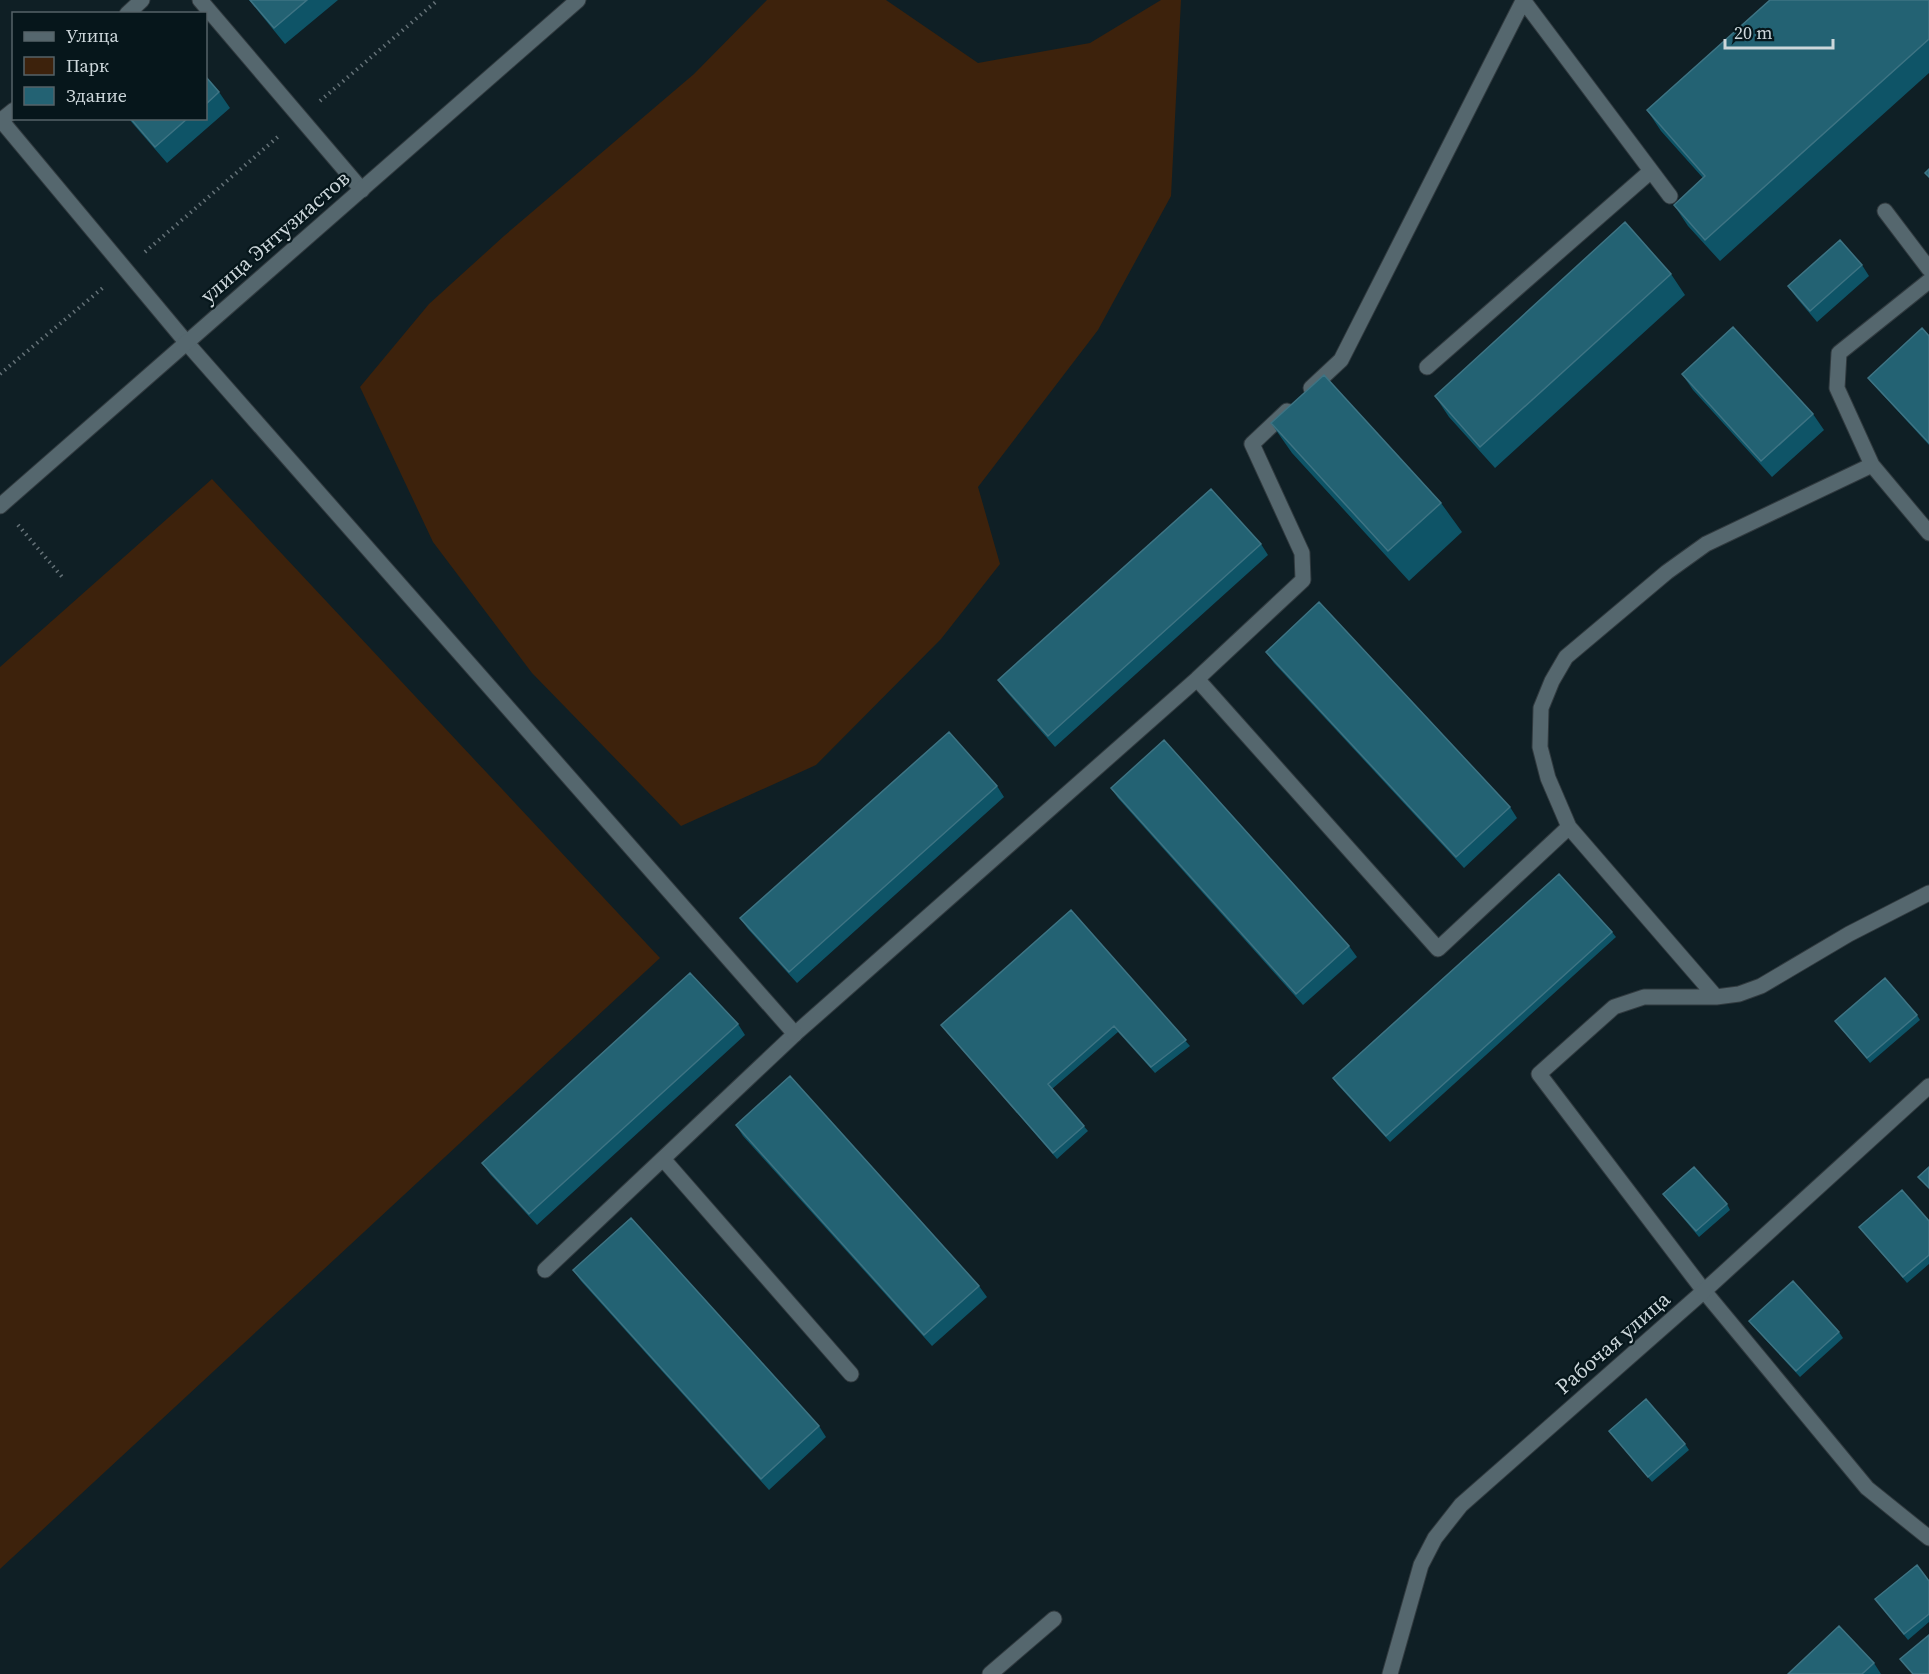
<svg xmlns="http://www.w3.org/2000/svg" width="1929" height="1674" viewBox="0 0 1929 1674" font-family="'Source Serif 4',serif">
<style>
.green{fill:#3d220c}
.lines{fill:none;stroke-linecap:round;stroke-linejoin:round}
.service-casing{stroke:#313a3f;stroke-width:17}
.minor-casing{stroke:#313a3f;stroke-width:17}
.tertiary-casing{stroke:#313a3f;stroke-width:17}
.path{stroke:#657278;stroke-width:4;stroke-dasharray:1.5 4.5;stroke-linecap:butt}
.service{stroke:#55676e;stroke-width:15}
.minor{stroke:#55676e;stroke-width:15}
.tertiary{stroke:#55676e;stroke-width:15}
.wall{fill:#0e5467}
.building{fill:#236273;stroke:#3e7484;stroke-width:1.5}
.labels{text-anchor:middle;stroke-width:4.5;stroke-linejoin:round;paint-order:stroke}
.street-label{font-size:21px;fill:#cdd7db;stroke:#06161b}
</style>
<rect width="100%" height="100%" fill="#0f1f25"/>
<path class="green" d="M767,0H886L978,63L1090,43L1161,0H1181L1171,196L1098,330L978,487L1000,564L941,639L816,765L681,826L532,673L433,542L360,387L429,304L504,236L694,74Z
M212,479L660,958L0,1569V667Z"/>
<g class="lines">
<g class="service-casing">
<path id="service" d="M200,0L362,190
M1523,0L1670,196
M127,14L142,0
M0,119L186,342
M0,121L14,110
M1885,211L1929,269
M1929,281L1839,353L1837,388L1872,465L1929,533
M1427,367L1651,171
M1311,388L1341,360L1523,1
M1197,679L1438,949L1569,827
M1929,893L1849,934L1761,986L1739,994L1716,997H1644L1614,1007L1539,1074L1704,1291L1867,1488L1929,1538
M1716,997L1569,827L1548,778L1540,747L1541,708L1552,681L1566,657L1667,572L1706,544L1872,465
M664,1160L851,1374
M545,1270L795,1034L1197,679L1303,580L1302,553L1252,444L1287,411
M990,1674L1054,1619"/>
</g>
<g class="minor-casing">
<path id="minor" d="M186,342L795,1034
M1390,1674L1421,1565L1435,1538L1461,1505L1704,1291L1929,1086"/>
</g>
<g class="tertiary-casing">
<path id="tertiary" d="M0,506L578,0"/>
</g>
<path class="path" d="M320,101L438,0
M145,252L280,135
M0,374L105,286
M18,525L63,578"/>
<use href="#service" class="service"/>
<use href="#minor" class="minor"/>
<use href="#tertiary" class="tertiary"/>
</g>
<path class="wall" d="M249,0H338L285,44Z
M1929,0V73L1720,261L1688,226L1674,205L1703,178L1661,131L1647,110Z
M206,77L219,92L230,108L167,163L128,118H206Z
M1862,265L1869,276L1817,322L1796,297L1788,286Z
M1671,274L1685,295L1495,468L1449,417L1435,396Z
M1929,336V445L1872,383L1868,378Z
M1682,374L1813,414L1824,430L1772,477L1693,390Z
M1271,423L1441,503L1462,532L1409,581L1292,453Z
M1261,544L1268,555L1055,747L1006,691L998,680Z
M1266,652L1510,807L1517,818L1464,868L1274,663Z
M997,786L1004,797L797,983L748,929L740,918Z
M1111,788L1349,946L1357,957L1303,1005L1118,798Z
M1071,910L1190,1046L1155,1073L1118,1032L1052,1089L1088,1131L1057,1159L941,1025Z
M1612,932L1616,937L1390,1142L1337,1084L1333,1078Z
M1917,1015L1920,1020L1870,1063L1835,1021Z
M738,1024L745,1035L537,1225L490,1174L482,1163Z
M736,1125L979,1286L987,1297L932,1346L743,1136Z
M1663,1194L1727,1204L1730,1210L1699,1237Z
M1929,1221V1264L1907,1283L1859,1227Z
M573,1270L819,1426L826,1437L769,1490L581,1281Z
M1749,1321L1839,1332L1843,1338L1800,1377L1753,1326Z
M1609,1431L1685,1444L1689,1450L1652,1482Z
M1929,1581V1622L1908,1640L1875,1599Z
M1874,1663L1881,1674H1788Z"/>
<path class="building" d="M250,0H307L274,28Z
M1770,0H1929V39L1705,240L1674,205L1705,176L1647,110Z
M206,77L219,92L206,104Z
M130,118H188L155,147Z
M1929,169V177L1925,173Z
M1625,222L1671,274L1480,447L1435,396Z
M1840,240L1862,265L1810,311L1788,286Z
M1733,327L1813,414L1761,461L1682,374Z
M1922,328L1929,336V443L1868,378Z
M1324,375L1441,503L1388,551L1271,423Z
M1211,489L1261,544L1048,736L998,680Z
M1319,602L1510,807L1456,857L1266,652Z
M949,732L997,786L789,972L740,918Z
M1164,740L1349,946L1296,994L1111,788Z
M1559,874L1612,932L1386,1136L1333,1078Z
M1071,910L1186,1040L1151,1067L1114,1026L1048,1084L1084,1126L1053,1153L941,1025Z
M690,973L738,1024L529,1214L482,1163Z
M1885,978L1917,1015L1867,1058L1835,1021Z
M790,1076L979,1286L924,1335L736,1125Z
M1694,1167L1727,1204L1696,1231L1663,1194Z
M1929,1167V1188L1918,1177Z
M1902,1190L1929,1221V1255L1903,1277L1859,1227Z
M631,1218L819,1426L761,1479L573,1270Z
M1793,1281L1839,1332L1796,1371L1749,1321Z
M1646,1399L1685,1444L1648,1477L1609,1431Z
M1917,1565L1929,1581V1614L1904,1634L1875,1599Z
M1839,1626L1874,1663L1862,1674H1788Z
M1929,1635V1674H1913L1900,1659Z"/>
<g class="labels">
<g class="street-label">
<text transform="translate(275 237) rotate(-41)" y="7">улица Энтузиастов</text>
<text transform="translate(1613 1343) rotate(-41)" y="7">Рабочая улица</text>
</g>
</g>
<rect x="12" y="12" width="195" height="108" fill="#06161b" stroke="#566368" stroke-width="1.5"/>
<rect x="24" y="32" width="30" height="9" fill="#55676e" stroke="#566368" stroke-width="1.5"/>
<text x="66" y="42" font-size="18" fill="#cdd7db">Улица</text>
<rect x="24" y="57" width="30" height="18" fill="#3d220c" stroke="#566368" stroke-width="1.5"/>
<text x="66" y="72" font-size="18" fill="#cdd7db">Парк</text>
<rect x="24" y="87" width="30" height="18" fill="#236273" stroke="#566368" stroke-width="1.5"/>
<text x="66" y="102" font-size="18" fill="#cdd7db">Здание</text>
<path d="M1725 39v9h108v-9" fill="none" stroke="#cdd7db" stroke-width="3"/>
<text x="1734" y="39" font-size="18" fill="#cdd7db" stroke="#06161b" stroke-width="4.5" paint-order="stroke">20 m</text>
</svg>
